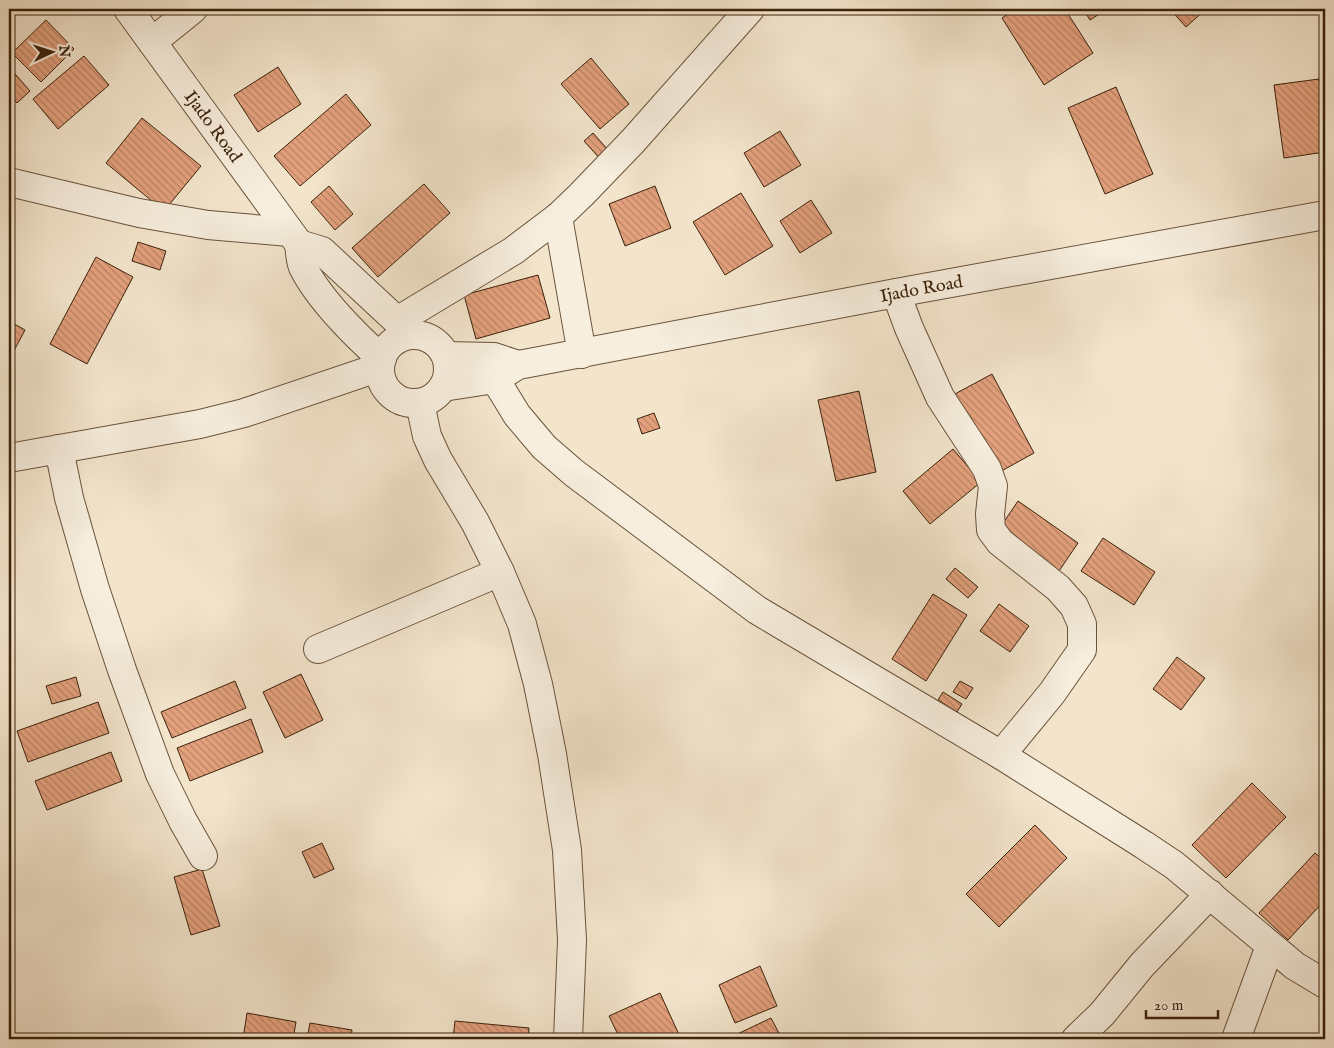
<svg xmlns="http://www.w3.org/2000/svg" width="1334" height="1048" viewBox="0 0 1334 1048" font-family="'IM FELL English',serif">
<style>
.building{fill:url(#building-back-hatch);stroke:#3b220a}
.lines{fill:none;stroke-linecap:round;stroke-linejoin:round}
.minor-casing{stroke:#69533a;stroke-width:30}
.minor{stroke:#f7eede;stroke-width:28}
.labels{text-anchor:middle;stroke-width:5;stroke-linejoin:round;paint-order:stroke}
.street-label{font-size:18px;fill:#3b220a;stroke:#f7eede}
</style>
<defs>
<pattern id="building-back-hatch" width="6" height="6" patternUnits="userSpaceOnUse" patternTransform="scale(1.25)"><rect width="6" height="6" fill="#e4a17e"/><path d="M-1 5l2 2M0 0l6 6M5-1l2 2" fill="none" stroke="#ba8365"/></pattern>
</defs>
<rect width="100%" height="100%" fill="#f3e5cc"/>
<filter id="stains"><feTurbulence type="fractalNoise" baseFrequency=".004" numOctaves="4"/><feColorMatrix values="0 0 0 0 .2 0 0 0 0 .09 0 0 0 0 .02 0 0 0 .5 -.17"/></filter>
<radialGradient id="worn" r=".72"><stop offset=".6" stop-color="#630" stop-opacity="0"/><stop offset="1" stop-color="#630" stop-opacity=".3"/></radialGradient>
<path class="building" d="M1015,9H1065L1093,53L1044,85L1002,18Z
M1083,9H1107L1090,20Z
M1170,9H1206L1186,27Z
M46,20L74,49L41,82L12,53Z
M84,56L109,85L58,129L33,99Z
M591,58L629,104L600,129L561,84Z
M9,67L30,91L17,103L9,94Z
M278,67L301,104L258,132L234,95Z
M1319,79L1325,126V152L1284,158L1274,85Z
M1116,87L1153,174L1105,194L1068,108Z
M346,94L371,125L300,186L274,156Z
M142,118L201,166L164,211L106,163Z
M780,131L801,165L764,187L744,153Z
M593,133L610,152L601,160L584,141Z
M424,184L450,213L378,277L352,248Z
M329,186L353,214L335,230L311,202Z
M655,186L671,228L625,246L609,204Z
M741,193L773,246L725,275L693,222Z
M811,200L832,233L800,253L780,221Z
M138,242L166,251L160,270L132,261Z
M96,257L133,277L87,364L50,344Z
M538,275L550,318L476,339L464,295Z
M9,321L25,330L9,360Z
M992,374L1034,453L996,474L953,395Z
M859,391L876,472L836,481L818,400Z
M654,413L660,428L642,434L637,419Z
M953,449L981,482L930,524L903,491Z
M1018,501L1078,543L1059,571L999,529Z
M1103,538L1155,572L1134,605L1081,571Z
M955,568L978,587L968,598L946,579Z
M933,594L967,615L926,681L892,659Z
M999,604L1029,626L1010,652L980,631Z
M1177,657L1205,678L1181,710L1153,689Z
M301,674L323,720L285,738L263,692Z
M76,677L81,696L52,704L46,686Z
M235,681L246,708L172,738L161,712Z
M960,681L973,688L966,699L953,692Z
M943,692L962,704L957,712L938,700Z
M98,702L109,733L28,762L17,731Z
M251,719L263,752L190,781L177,748Z
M111,752L122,781L47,810L35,781Z
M1252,783L1286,817L1226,878L1192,845Z
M1035,825L1067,858L999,927L966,894Z
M322,843L334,869L314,878L302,852Z
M1315,853L1325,862V900L1288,940L1259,913Z
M202,869L220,926L191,935L174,877Z
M760,966L777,1006L735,1023L719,985Z
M660,993L681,1039H620L609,1016Z
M247,1013L296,1022L293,1039H243Z
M771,1018L782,1039H727Z
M455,1021L529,1028L528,1039H453Z
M310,1023L352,1030L351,1039H307Z
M911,1033L914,1039H900Z"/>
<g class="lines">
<g class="minor-casing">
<g id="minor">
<path id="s1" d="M128,9L299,244C300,251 300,260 303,267C318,298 356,336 382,359"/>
<path d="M152,42L193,9"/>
<path d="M9,182L139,213L208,225L289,232"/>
<path d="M558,217L582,354"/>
<path d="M299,244L322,251L409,332"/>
<path d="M896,293L909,328L940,397L987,469L993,486L990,514L991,530L1000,542L1058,588L1074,606L1082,624V650L1052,693L1001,755"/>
<path d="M397,321L513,251L558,217L581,195L633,141L750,9"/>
<circle cx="414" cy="369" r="34"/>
<path d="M446,356L494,357L518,365"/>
<path d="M495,379L517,415L544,447L574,473L757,610L1001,755L1144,845L1174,865L1295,966L1325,984"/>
<path id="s2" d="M443,387L495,379L518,365L529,363L896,293L1325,215"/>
<path d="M420,403L427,436L438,460L475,522L500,572L522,624L538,684L552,754L567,850L572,940L568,1039"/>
<path d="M59,449L69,498L95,589L122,670L160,774L183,821L203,856"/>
<path d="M9,458L200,424L244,413L380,367"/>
<path d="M318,649L500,572"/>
<path d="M1076,1039L1102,1014L1142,965L1210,894"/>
<path d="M1236,1039L1270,946"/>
</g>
</g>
<use href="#minor" class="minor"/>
</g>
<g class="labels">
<g class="street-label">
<text dy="6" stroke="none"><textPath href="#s1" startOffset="145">Ijado Road</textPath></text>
<text dy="6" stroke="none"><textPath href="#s2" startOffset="490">Ijado Road</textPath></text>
</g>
</g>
<rect width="1334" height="1048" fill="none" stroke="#f3e5cc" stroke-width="30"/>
<rect x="10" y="10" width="1314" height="1028" fill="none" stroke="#3b220a" stroke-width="2.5"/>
<rect x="15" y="15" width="1304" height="1018" fill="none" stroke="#3b220a"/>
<g transform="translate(52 52) rotate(86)" stroke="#f7eede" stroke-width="4" paint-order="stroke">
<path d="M0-4L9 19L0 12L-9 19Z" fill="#3b220a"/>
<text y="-8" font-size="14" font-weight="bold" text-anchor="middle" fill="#3b220a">N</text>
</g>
<path d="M1146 1010v8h72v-8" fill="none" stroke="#3b220a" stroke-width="2.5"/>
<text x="1154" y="1010" font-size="15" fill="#3b220a" stroke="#f7eede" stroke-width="4" paint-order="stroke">20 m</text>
<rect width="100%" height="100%" filter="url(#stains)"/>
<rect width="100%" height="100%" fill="url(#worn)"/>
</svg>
